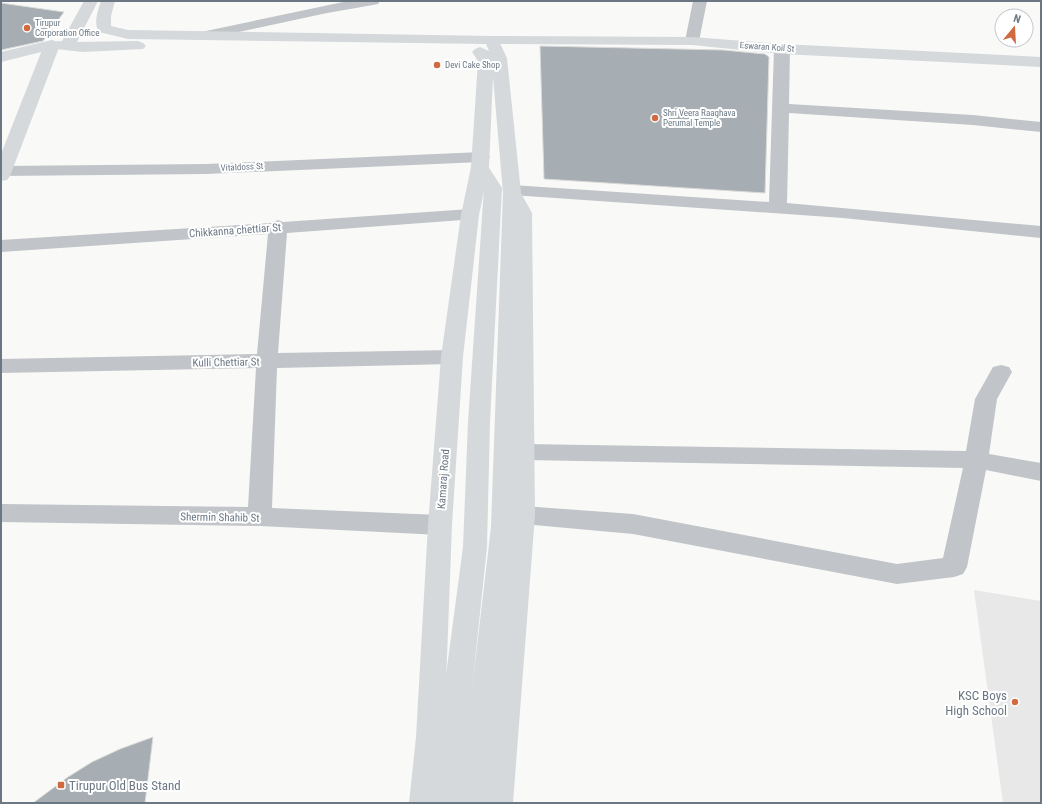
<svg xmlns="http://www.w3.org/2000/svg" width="1042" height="804" viewBox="0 0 1042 804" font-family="'Roboto Condensed',sans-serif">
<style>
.built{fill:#e7e8e7}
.building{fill:#a6adb3;stroke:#dbdbd9}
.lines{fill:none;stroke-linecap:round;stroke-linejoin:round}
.street{fill:#c1c4c8;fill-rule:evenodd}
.secondary{fill:#d5d9dc;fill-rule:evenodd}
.primary{fill:#d5d9dc;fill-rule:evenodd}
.highway{fill:#d5d9dc;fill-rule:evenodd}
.poi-dot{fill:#d06a40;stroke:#fff;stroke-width:1.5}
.labels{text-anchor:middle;stroke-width:4;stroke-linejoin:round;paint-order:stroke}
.far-poi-label{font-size:9px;fill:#6b7884;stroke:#fff;text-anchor:start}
.far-street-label{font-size:9px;fill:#6b7884;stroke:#fff}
.street-label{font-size:11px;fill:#6b7884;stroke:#fff}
.near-poi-label{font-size:13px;fill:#6b7884;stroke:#fff;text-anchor:end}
</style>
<rect width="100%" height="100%" fill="#f9f9f7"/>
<path class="built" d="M974,590L1041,601V803H1003Z"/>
<path class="building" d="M1,3L64,12L43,41L1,50Z
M540,46L723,50L765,54L769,57L765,193L544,179Z
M153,737L145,803H33L68,777L92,762L120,749Z"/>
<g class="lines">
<path class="street" d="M348,1H380L378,4L373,5L327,13L206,39L201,38L199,35L201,32L206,31Z
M693,1H707L699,41L697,44L692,45L687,44L685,41Z
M782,44L787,46L790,49L789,104L973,115L1041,122V132L973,125L789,113L787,203L1041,226V238L843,218L512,195L506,194L503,190L506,186L512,185L769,202L774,49L777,46Z
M481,152L487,153L490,157L487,161L481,162L206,174L1,176V166L206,164Z
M470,209L476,211L479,215L476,219L287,233L278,353L452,350L459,352L463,357L459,362L452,364L277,368L272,508L440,515L449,518L452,525L449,532L440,535L260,526L1,522V504L248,507L256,368L1,373V359L257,354L268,234L1,252V240L271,223L278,220L283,222Z
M1001,365L1009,367L1012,372L997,399L989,454L1041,463V481L986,470L967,567L963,574L954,577L897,584L633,534L523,524L514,522L511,515L514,508L523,506L633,514L897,564L943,558L963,468L524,460L516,458L513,452L516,446L524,444L966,451L975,399L993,367Z"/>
<path class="secondary" d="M492,36L692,37L782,44L1041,57V67L782,54L692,45L492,44L487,43L485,40L487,37Z
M52,40L57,42L60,45L10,176L7,180L1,181V154L44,45L47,42Z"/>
<path class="primary" d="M52,40L57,42L60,45L57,48L1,62V52Z
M480,162L486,163L502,188L490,422L487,547L472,689L491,527L503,193L506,189L512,188L518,189L521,193L515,527L488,803H429L463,547L468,422L484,188L471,167L474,163Z"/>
<path class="highway" d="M84,1H98L77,42L138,41L143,43L146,46L143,49L83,52L47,48L44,45L47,42L62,41Z
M101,1H115L111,16V26L128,30L492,36L497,37L507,58L521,193L532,213L535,515L513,803H483L511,515L514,213L503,193L493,77L489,167L479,215L463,357L452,525L444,737L439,803H409L416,737L428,525L441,357L461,215L471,167L478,61L472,52L475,49L480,47L489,51L486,44L128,39L99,32C93,24 98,10 101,1Z"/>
</g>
<g class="poi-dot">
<circle cx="27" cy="28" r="4"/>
<circle cx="437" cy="65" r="4"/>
<circle cx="655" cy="118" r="4"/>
<circle cx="1015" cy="702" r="4"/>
<rect x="57" y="781" width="8" height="8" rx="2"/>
</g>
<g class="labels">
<g class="far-poi-label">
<text x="35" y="26">Tirupur<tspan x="35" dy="10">Corporation Office</tspan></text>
<text x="445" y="68">Devi Cake Shop</text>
<text x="663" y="116">Shri Veera Raaghava<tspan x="663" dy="10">Perumal Temple</tspan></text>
</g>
<g class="far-street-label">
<text transform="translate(767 47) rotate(4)" y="3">Eswaran Koil St</text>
<text transform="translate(242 167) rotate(-3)" y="3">Vitaldoss St</text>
</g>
<g class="street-label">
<text transform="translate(235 230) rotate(-4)" y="4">Chikkanna chettiar St</text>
<text transform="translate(226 362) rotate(-1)" y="4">Kulli Chettiar St</text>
<text transform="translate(443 479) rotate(-86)" y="4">Kamaraj Road</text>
<text transform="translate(220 517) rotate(1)" y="4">Shermin Shahib St</text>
</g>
<g class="near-poi-label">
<text x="1007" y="700">KSC Boys<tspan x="1007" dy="15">High School</tspan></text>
<text x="69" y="790" text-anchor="start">Tirupur Old Bus Stand</text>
</g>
</g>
<rect width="1042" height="804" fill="none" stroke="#6b7884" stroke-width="4"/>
<g transform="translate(1014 28) rotate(18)"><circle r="19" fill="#ffffff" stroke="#c4c9ce"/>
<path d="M0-3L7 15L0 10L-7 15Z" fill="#d06a40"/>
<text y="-6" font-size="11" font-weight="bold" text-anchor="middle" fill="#6b7884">N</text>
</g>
</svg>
